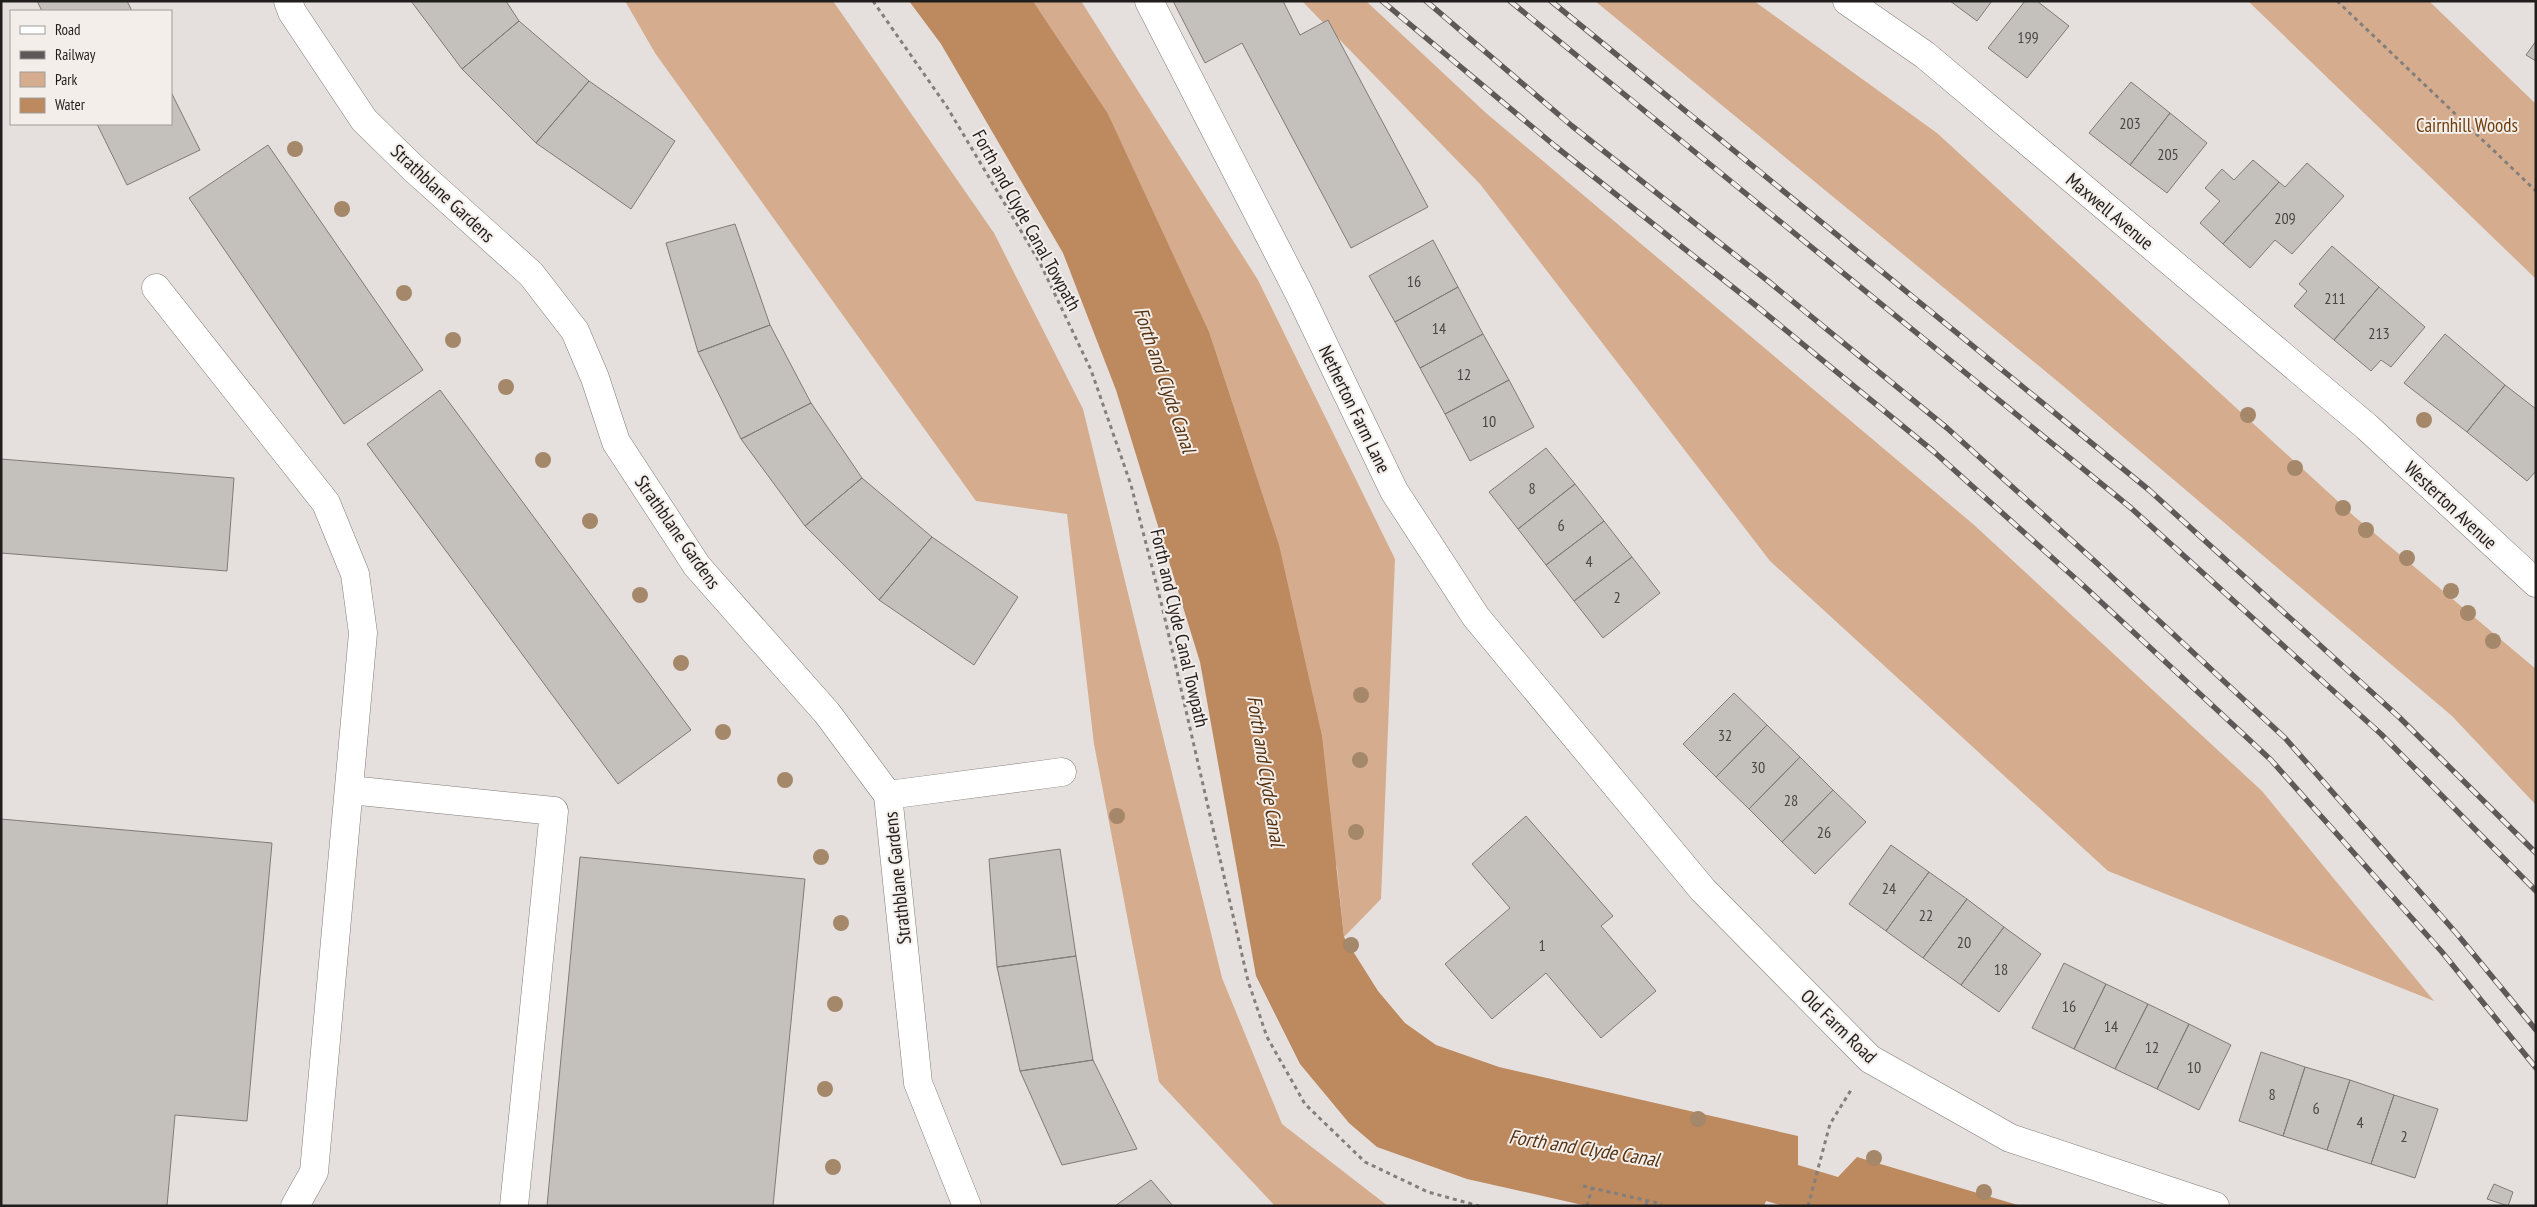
<svg xmlns="http://www.w3.org/2000/svg" width="2537" height="1207" viewBox="0 0 2537 1207" font-family="'PT Sans Narrow',sans-serif">
<style>
.green{fill:#d5ad8e}
.water{fill:#bd895e}
.building{fill:#c4c0bc;stroke:#7f7b77}
.lines{fill:none;stroke-linecap:round;stroke-linejoin:round}
.minor-casing{stroke:#807c78;stroke-width:29}
.path{stroke:#837f7d;stroke-width:3;stroke-dasharray:4 4;stroke-linecap:butt}
.minor{stroke:#fff;stroke-width:28}
.rail-casing{stroke:#5c5958;stroke-width:5.5}
.rail{stroke:#f3eeea;stroke-width:4;stroke-dasharray:11;stroke-linecap:butt}
.tree{fill:#a58769}
.labels{text-anchor:middle;stroke-width:4;stroke-linejoin:round;paint-order:stroke}
.number-label{font-size:16px;fill:#494645}
.park-label{font-size:19px;fill:#703e0a;stroke:#f3eeea}
.street-label{font-size:19px;fill:#201e1d;stroke:#f3eeea}
.water-label{font-size:20px;font-style:italic;fill:#563211;stroke:#f3eeea}
</style>
<rect width="100%" height="100%" fill="#e5e0dd"/>
<path class="green" d="M625,1H833L994,233L1083,409L1222,978L1282,1124L1388,1206H1275L1159,1082L1094,744L1067,514L976,501L655,53Z
M1033,1H1081L1258,280L1395,559L1381,899L1344,937L1337,868L1107,112Z
M1302,1H1366L1486,113L1973,524L2262,791L2434,1001L2108,871L1770,561L1480,184Z
M1595,1H1754L1937,133L2355,517L2536,669V805L2452,716L2062,385Z
M2248,1H2429L2536,104V279Z"/>
<path class="water" d="M909,1H1033L1107,112L1209,332L1279,545L1322,736L1344,937L1378,991L1405,1023L1436,1045L1499,1067L1798,1136V1165L1838,1177L1857,1157L2021,1206H1783L1766,1201L1764,1206H1587L1467,1179L1377,1147L1349,1123L1300,1064L1256,976L1200,662L1116,390L1063,253L941,44Z"/>
<path class="building" d="M37,1H127L132,11H42Z
M411,1H506L519,21L462,69Z
M1173,1H1283L1300,35L1328,20L1428,207L1351,248L1242,43L1205,63Z
M1950,1H1992L1977,21Z
M2025,1H2037L2069,26L2027,78L1988,48Z
M519,21L589,81L536,143L462,69Z
M2536,41V61L2526,55Z
M589,81L675,141L631,209L536,143Z
M2131,82L2170,113L2130,165L2089,133Z
M171,92L200,150L127,185L97,124H171Z
M2170,113L2207,143L2167,193L2130,165Z
M268,145L423,370L344,424L189,198Z
M2253,160L2279,182L2223,244L2200,223L2220,201L2205,188L2222,169L2234,180Z
M2307,163L2344,196L2292,254L2275,240L2250,268L2223,244L2279,182L2285,187Z
M735,224L770,325L698,352L666,243Z
M1433,240L1458,287L1395,322L1369,276Z
M2332,246L2379,287L2334,340L2294,306L2307,291L2299,284Z
M1458,287L1483,334L1420,368L1395,322Z
M2379,287L2425,327L2391,367L2381,360L2371,371L2334,340Z
M770,325L811,403L741,439L698,352Z
M1483,334L1509,380L1445,414L1420,368Z
M2445,334L2505,385L2467,432L2404,383Z
M1509,380L1534,427L1470,461L1445,414Z
M2505,385L2536,409V471L2527,481L2467,432Z
M440,390L691,730L618,784L367,444Z
M811,403L862,478L805,526L741,439Z
M1546,448L1575,484L1518,529L1489,492Z
M1,459L234,478L227,571L1,553Z
M862,478L932,537L879,600L805,526Z
M1575,484L1604,521L1546,565L1518,529Z
M1604,521L1632,557L1574,601L1546,565Z
M932,537L1018,597L974,665L879,600Z
M1632,557L1660,593L1603,638L1574,601Z
M1734,693L1767,725L1716,777L1683,744Z
M1767,725L1800,757L1749,809L1716,777Z
M1800,757L1833,790L1782,842L1749,809Z
M1833,790L1866,822L1815,874L1782,842Z
M1526,816L1613,916L1601,926L1656,991L1601,1038L1546,973L1492,1019L1445,964L1510,908L1472,864Z
M1,819L272,843L247,1121L175,1115L167,1206H1Z
M1891,845L1929,872L1886,931L1849,904Z
M1060,849L1076,956L997,967L989,859Z
M580,857L805,879L773,1206H547Z
M1929,872L1967,899L1923,958L1886,931Z
M1967,899L2004,927L1961,985L1923,958Z
M2004,927L2041,954L1999,1012L1961,985Z
M1076,956L1093,1060L1020,1071L997,967Z
M2064,963L2106,984L2074,1049L2032,1028Z
M2106,984L2148,1004L2115,1069L2074,1049Z
M2148,1004L2189,1024L2157,1089L2115,1069Z
M2189,1024L2231,1045L2199,1110L2157,1089Z
M2261,1052L2305,1067L2283,1136L2239,1121Z
M1093,1060L1137,1149L1062,1165L1020,1071Z
M2305,1067L2350,1080L2327,1150L2283,1136Z
M2350,1080L2394,1095L2371,1164L2327,1150Z
M2394,1095L2438,1109L2415,1178L2371,1164Z
M1151,1180L1173,1206H1115Z
M2494,1184L2513,1192L2508,1206L2487,1199Z"/>
<g class="lines">
<g class="minor-casing">
<path id="minor" d="M288,1L292,12L364,120L413,168L531,274L575,331L595,378L616,442L697,566L827,713L888,795L918,1083L967,1206
M1149,1L1299,293L1394,491L1476,617L1703,890L1870,1059L2010,1138L2215,1206
M1847,1L1925,55L2367,427L2536,583
M156,288L326,503L355,574L363,633L314,1172L295,1206
M350,790L554,811L514,1206
M888,795L1062,772"/>
</g>
<path class="path" d="M873,1L947,107L1040,263L1091,370L1131,485L1162,606L1248,981L1267,1037L1305,1104L1365,1162L1428,1192L1479,1206
M2337,1L2536,191
M1583,1186L1662,1204
M1587,1206L1592,1188
M1646,1206L1647,1201
M1808,1206L1830,1124L1851,1090"/>
<use href="#minor" class="minor"/>
<g class="rail-casing">
<path id="rail" d="M1382,1L1555,146L1754,304L1933,451L2086,588L2271,760L2442,952L2536,1068
M1426,1L1572,126L1768,281L1947,428L2099,565L2285,738L2457,934L2536,1030
M1510,1L2131,508L2381,734L2536,891
M1551,1L2149,490L2399,717L2536,853"/>
</g>
<use href="#rail" class="rail"/>
</g>
<g class="tree">
<circle cx="295" cy="149" r="8"/>
<circle cx="342" cy="209" r="8"/>
<circle cx="404" cy="293" r="8"/>
<circle cx="453" cy="340" r="8"/>
<circle cx="506" cy="387" r="8"/>
<circle cx="2248" cy="415" r="8"/>
<circle cx="2424" cy="420" r="8"/>
<circle cx="543" cy="460" r="8"/>
<circle cx="2295" cy="468" r="8"/>
<circle cx="2343" cy="508" r="8"/>
<circle cx="590" cy="521" r="8"/>
<circle cx="2366" cy="530" r="8"/>
<circle cx="2407" cy="558" r="8"/>
<circle cx="2451" cy="591" r="8"/>
<circle cx="640" cy="595" r="8"/>
<circle cx="2468" cy="613" r="8"/>
<circle cx="2493" cy="641" r="8"/>
<circle cx="681" cy="663" r="8"/>
<circle cx="1361" cy="695" r="8"/>
<circle cx="723" cy="732" r="8"/>
<circle cx="1360" cy="760" r="8"/>
<circle cx="785" cy="780" r="8"/>
<circle cx="1117" cy="816" r="8"/>
<circle cx="1356" cy="832" r="8"/>
<circle cx="821" cy="857" r="8"/>
<circle cx="841" cy="923" r="8"/>
<circle cx="1351" cy="945" r="8"/>
<circle cx="835" cy="1004" r="8"/>
<circle cx="825" cy="1089" r="8"/>
<circle cx="1698" cy="1119" r="8"/>
<circle cx="1874" cy="1158" r="8"/>
<circle cx="833" cy="1167" r="8"/>
<circle cx="1984" cy="1192" r="8"/>
</g>
<g class="labels">
<g class="number-label">
<text x="2028" y="43">199</text>
<text x="2130" y="129">203</text>
<text x="2168" y="160">205</text>
<text x="2285" y="224">209</text>
<text x="1414" y="287">16</text>
<text x="2335" y="304">211</text>
<text x="1439" y="334">14</text>
<text x="2379" y="339">213</text>
<text x="1464" y="380">12</text>
<text x="1489" y="427">10</text>
<text x="1532" y="494">8</text>
<text x="1561" y="531">6</text>
<text x="1589" y="567">4</text>
<text x="1617" y="603">2</text>
<text x="1725" y="741">32</text>
<text x="1758" y="773">30</text>
<text x="1791" y="806">28</text>
<text x="1824" y="838">26</text>
<text x="1889" y="894">24</text>
<text x="1926" y="921">22</text>
<text x="1964" y="948">20</text>
<text x="1542" y="951">1</text>
<text x="2001" y="975">18</text>
<text x="2069" y="1012">16</text>
<text x="2111" y="1032">14</text>
<text x="2152" y="1053">12</text>
<text x="2194" y="1073">10</text>
<text x="2272" y="1100">8</text>
<text x="2316" y="1114">6</text>
<text x="2360" y="1128">4</text>
<text x="2404" y="1142">2</text>
</g>
<g class="park-label">
<text x="2467" y="132">Cairnhill Woods</text>
</g>
<g class="street-label">
<text transform="translate(443 193) rotate(43)" y="7">Strathblane Gardens</text>
<text transform="translate(2110 211) rotate(40)" y="7">Maxwell Avenue</text>
<text transform="translate(1027 220) rotate(61)" y="7">Forth and Clyde Canal Towpath</text>
<text transform="translate(1355 409) rotate(64)" y="7">Netherton Farm Lane</text>
<text transform="translate(2451 505) rotate(43)" y="7">Westerton Avenue</text>
<text transform="translate(678 532) rotate(55)" y="7">Strathblane Gardens</text>
<text transform="translate(1180 628) rotate(77)" y="7">Forth and Clyde Canal Towpath</text>
<text transform="translate(897 878) rotate(-96)" y="7">Strathblane Gardens</text>
<text transform="translate(1839 1026) rotate(44)" y="7">Old Farm Road</text>
</g>
<g class="water-label">
<text transform="translate(1165 380) rotate(71)" y="7">Forth and Clyde Canal</text>
<text transform="translate(1266 771) rotate(81)" y="7">Forth and Clyde Canal</text>
<text transform="translate(1584 1148) rotate(9)" y="7">Forth and Clyde Canal</text>
</g>
</g>
<rect width="2537" height="1207" fill="none" stroke="#201e1d" stroke-width="5"/>
<rect x="10" y="10" width="162" height="115" fill="#f3eeea" stroke="#9f9b98"/>
<rect x="20" y="26" width="25" height="8" fill="#ffffff" stroke="#9f9b98"/>
<text x="55" y="35" font-size="15" fill="#201e1d">Road</text>
<rect x="20" y="51" width="25" height="8" fill="#5c5958" stroke="#9f9b98"/>
<text x="55" y="60" font-size="15" fill="#201e1d">Railway</text>
<rect x="20" y="72" width="25" height="15" fill="#d5ad8e" stroke="#9f9b98"/>
<text x="55" y="85" font-size="15" fill="#201e1d">Park</text>
<rect x="20" y="98" width="25" height="15" fill="#bd895e" stroke="#9f9b98"/>
<text x="55" y="110" font-size="15" fill="#201e1d">Water</text>
</svg>
